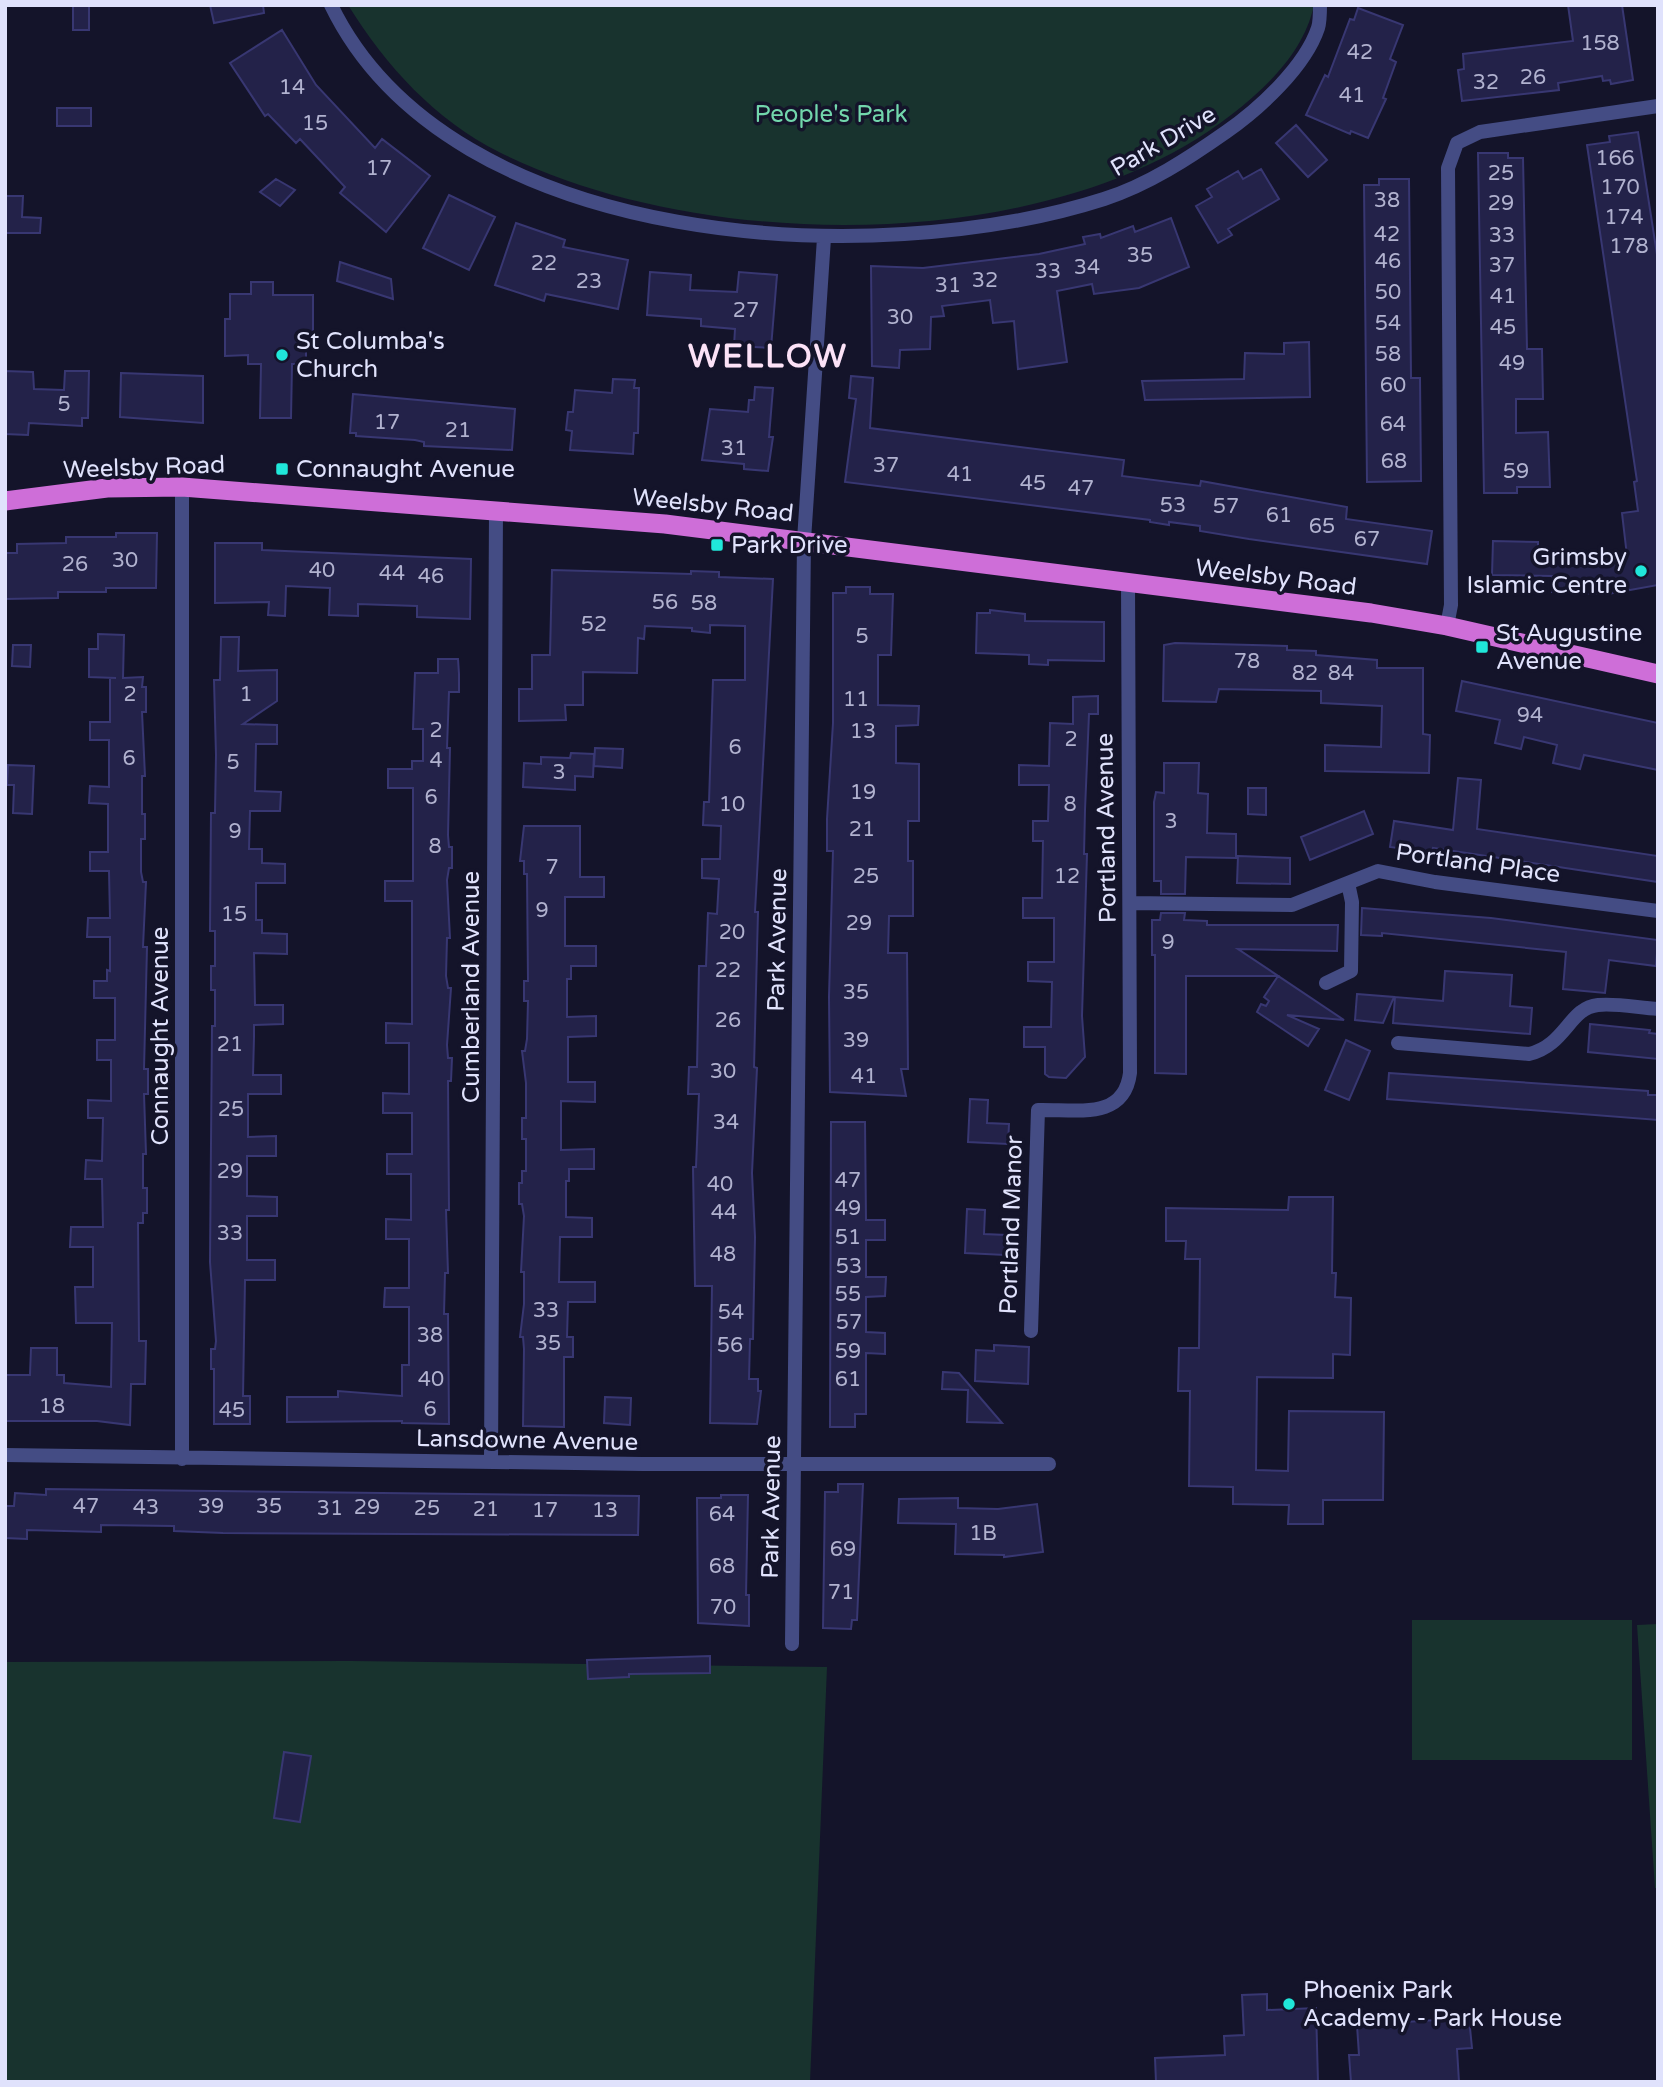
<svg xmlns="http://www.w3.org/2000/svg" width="1663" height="2087" viewBox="0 0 1663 2087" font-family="'Varela Round',sans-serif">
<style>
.green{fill:#18332e}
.building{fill:#232249;stroke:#383772;stroke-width:2}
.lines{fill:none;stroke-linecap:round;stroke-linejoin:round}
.minor{stroke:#444c84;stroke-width:14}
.trunk{stroke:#ce6ed8;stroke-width:19}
.poi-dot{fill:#20e7da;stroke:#14142a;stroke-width:2.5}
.labels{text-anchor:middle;stroke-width:7;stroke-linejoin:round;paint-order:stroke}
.number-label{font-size:21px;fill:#b1b2cf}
.park-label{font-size:24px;fill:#72d6ac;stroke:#14142a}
.street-label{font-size:24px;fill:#e0e2fc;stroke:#14142a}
.poi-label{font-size:24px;fill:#e0e2fc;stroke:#14142a;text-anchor:start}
.district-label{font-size:32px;font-weight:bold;letter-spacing:2px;fill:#fce2f7;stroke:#14142a}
</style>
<rect width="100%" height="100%" fill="#14142a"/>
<path class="green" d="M348,5H1314C1304,52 1267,87 1231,115C1049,257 700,253 499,152C435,120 386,66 348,5Z
M1412,1620H1632V1760H1412Z
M1658,1624V1888H1655L1637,1625Z
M350,1661L827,1667L810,2082H5V1662Z"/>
<path class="building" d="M73,5H89V30H73Z
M210,5H263L264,13L214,23Z
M1568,5H1622L1633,80L1611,84L1610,80L1603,81L1602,76L1558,83L1559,90L1462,101L1458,70L1464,69L1463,54L1573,41Z
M1358,8L1403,25L1390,59L1396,62L1383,98L1386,99L1368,138L1351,131L1350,134L1306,115L1325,75L1328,77L1350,19L1354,20Z
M282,30L316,85L375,148L382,139L430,176L386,232L340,193L345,187L300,139L296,143L268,114L265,116L230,63Z
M57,108H91V126H57Z
M1296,125L1327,160L1308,177L1276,143Z
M1638,132L1658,261V585L1608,594L1552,592V576L1492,575L1493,541L1538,542V558L1623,560V556H1627L1622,513L1638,511L1634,482L1637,481L1587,145L1610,142L1609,136Z
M1478,153H1508V158H1523L1527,349H1542L1543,399H1516V433L1548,432L1550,487H1517V493H1484Z
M1261,169L1279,199L1228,229L1232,235L1218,243L1196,206L1212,197L1207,189L1238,171L1243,179Z
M276,179L295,190L280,206L260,192Z
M1379,179H1409L1411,378H1420L1421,481L1367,482L1364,185H1379Z
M449,195L495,217L469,270L423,248Z
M5,196H23L22,217L41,218L40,233H5Z
M1171,218L1189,267L1139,288L1094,294L1092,284L1057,291L1067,362L1018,369L1014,321L993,323L990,300L942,306L944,316L931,317L930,349L900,350L899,368L872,366L871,266L923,268L1039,254L1085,244L1083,237L1100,234L1101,238L1133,226L1135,232Z
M516,223L565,240L563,247L628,260L618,309L546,294L544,301L495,285Z
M340,262L391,279L393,299L337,281Z
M650,272L691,275L690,290L737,292L739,272L777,275L771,348L734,346L735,329L701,326V319L647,315Z
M251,282H273V295H313V345H306V364H292L291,418H260L261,364H248V355L225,356V319H230V294H251Z
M1309,342L1310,397L1145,400L1142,381L1244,379L1245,353L1284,354V343Z
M5,371L33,372L34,389L64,390L65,371H89L88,418H82V426L29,423L28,435L5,434Z
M121,373L203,376V423L120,417Z
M851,376L873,378L870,428L1124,460L1122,476L1200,486L1201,481L1347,507L1346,519L1432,531L1427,564L1249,539L1200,531V526L1169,522V525L1150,522V520L845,482L856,399L849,398Z
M613,379L635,380L634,388H639L638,433H634L633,454L570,450L572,431L566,430L568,412H573L575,390L612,393Z
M755,387L773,388L769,437H773L768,471L744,469V464L702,460L710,409L748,412L749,400H754Z
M353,394L515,409L512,450L424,446V442L415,440L356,436V433H350Z
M116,533H157L156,588H106V592H58V598L5,599V553H17V544L66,543V537H116Z
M215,543H262V550L471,559L470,619L417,617V606L358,604V616L329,615L330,588L286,586L285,616L268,615L269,602L215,603Z
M552,570L691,574V571L719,572V577L773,579L755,912H758L754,1067L757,1068L752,1173L755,1237L753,1339H750L749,1379H758V1391H761L757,1424L710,1423L712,1286H695L693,1167H696L699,1094H688L689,1067H697L699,966H706L708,913L717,914L719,879L702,878V859H720L721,826L703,825L704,802H709L713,680H745V626L710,625V633L692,631V628L645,626L644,639L638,638L637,673L583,672V705H565L566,720L519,721V689H532V655H550Z
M846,587H870V594H893L891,655H878V705L919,706L918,725L896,726V763L919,764V821H908V861H913V916H889L888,953H907L908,1069H901L906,1096L830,1092L829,997L833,851H827V819L833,723V593H846Z
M990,610L1025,614V621L1104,622V661L1048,660V665L1029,664V655L976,653L977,613H990Z
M98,634L124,635L123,678L143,677L142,687H146V712H142L145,776H142V814H145V839H141V872L143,882H146L143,947H147L144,1069H148V1094H144L146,1154H143V1188H147V1213H143V1223H138L139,1341H146L145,1384H131L130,1425L97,1421H5V1375H30L31,1348H57V1375H64V1383L111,1387L112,1323H76L75,1287H93V1247H70L71,1227H103L102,1179H85L86,1160L102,1161L103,1118H88V1100L111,1101V1060H97V1040H115V998H94V981H107V970L110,971V937H87L88,918H110L109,871H90V852H108V804L89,803L90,786L109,787V740H90V722H110V678H116L89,677V649H98Z
M221,637H239L238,671L277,670V701L243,724L277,725V744H256L255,791L281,792L280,811H250L249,849H262V863L285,864V883H256V920H262V933L287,934V954L254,953L255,1005H283V1024L254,1025V1037L253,1075H281V1094H248V1137L276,1136V1156H247V1196L277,1197V1216H247V1260H275V1280H245L243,1396H250V1424H214V1369H211V1349H215L216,1341L210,1262L212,1026H215V990H211V966H215V931H210L211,813H215L216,755L214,680H220Z
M1175,643L1287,646V650L1316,651V655L1377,660V668H1423V734L1430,735L1429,773L1325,771V745L1381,747L1382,706L1321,703V691L1219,689L1216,702L1163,701L1164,645Z
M13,645H31L30,667L12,666Z
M438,659H458L459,674V692H449L447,748H450L448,835L449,847H452V868H449L447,880L450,938H447L446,976L448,988H451L447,1045L448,1058H452L451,1081H448L449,1210H446L448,1273H445L444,1314H448L449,1424L402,1423V1421L287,1422V1397H338V1391L402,1396V1365H409V1307H384L385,1288H409V1239H386V1219L411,1220V1174H387V1154H412V1113H383V1093L409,1094V1043H386V1023L412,1024V901H385V881H413V788H388V769H412V761H423V729H413L415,673H438Z
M1462,681L1658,723V770L1584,755L1580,769L1553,763L1557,745L1524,737L1521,749L1495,743L1500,720L1456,711Z
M1098,696V714H1089L1085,810L1084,854H1087L1082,1016L1085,1057L1066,1078L1049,1077L1045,1074V1047H1024V1027H1051L1052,982L1028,981V962H1054V918H1023V898H1042L1043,841H1033V821H1048L1049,785H1019V765L1049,766L1050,723L1073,724V697Z
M595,748L623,749L622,768L594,766Z
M571,753L594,754L593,777L575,776V790L523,787L524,763L541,764V757L570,758Z
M1164,763H1199L1198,793L1208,794L1207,833L1236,834V858L1186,857L1185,894H1161V881H1154V802L1156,792L1164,793Z
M8,765L34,766L32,814L13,813L14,785H7Z
M1458,778L1481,780L1477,829L1658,856V882L1433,848L1432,853L1390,847L1394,821L1453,830Z
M1248,788H1266V815L1248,814Z
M1364,811L1373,834L1310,860L1301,837Z
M524,826H580V877H604V897H565V946H596V966H571V979H567V1017L596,1016V1036L568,1037V1082H595V1102L561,1101V1150L594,1149V1169H569V1181H566V1217L592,1218V1237H560L559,1282H595V1302H568L567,1337H573V1357H564V1427L523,1426L524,1349L523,1337H520L524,1304V1272H521L524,1216L522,1204H519V1183H522V1171H526V1139H522V1118H526V1083L522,1051H525L527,1039L528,1001H524V981H528L527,874H524V861H520Z
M1238,856L1290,858V884L1237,883Z
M1362,908L1491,918L1658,940L1656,966L1609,960L1605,993L1563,989L1566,952L1382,933V936L1361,935Z
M1161,913H1185L1184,920L1207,921V925H1338L1337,951L1238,949L1344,1020L1287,1015L1319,1029L1308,1046L1257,1012L1261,1004L1266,1006L1269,1001L1264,997L1278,976H1186V1074L1155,1073V955H1152V920H1160Z
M1445,971L1512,975L1510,1006L1532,1008L1530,1034L1393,1023L1395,997L1443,1001Z
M1357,994L1394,997L1383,1023L1355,1020Z
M1590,1024L1650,1030L1649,1033L1658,1034V1059L1588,1052Z
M1346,1040L1370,1051L1349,1100L1325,1090Z
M1389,1073L1648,1091V1095H1658V1120L1387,1099Z
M970,1099L988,1100L987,1123L1009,1124L1008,1144L968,1142Z
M831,1122H865L866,1220H885V1240H866V1277H886L885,1296L866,1297V1332L885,1333V1354L866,1353V1414H855V1427H830Z
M1289,1197H1333L1332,1273H1336L1335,1297L1351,1298L1350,1355L1333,1354V1378L1257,1377L1256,1470L1288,1471L1289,1411L1384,1412L1383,1500H1323V1524H1288L1289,1505L1233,1504V1487L1189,1486L1190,1391H1178L1179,1348H1199L1200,1259H1185L1186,1241H1166V1208L1288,1210Z
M967,1209L985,1210L984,1234L1006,1235L1005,1255L965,1253Z
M994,1345L1029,1347L1028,1384L975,1381L976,1350L994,1351Z
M943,1372L959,1373L1002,1423L967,1422L968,1390L942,1389Z
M605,1397L631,1398L630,1425L604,1423Z
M838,1484H863L857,1620H852L851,1629L823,1628L825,1492H838Z
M46,1489L639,1496L638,1535L223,1533L174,1531V1526L101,1525V1532L27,1530V1539L5,1538V1506H14L15,1493L46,1495Z
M721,1495H748L746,1595H749V1626L698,1623L697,1498H721Z
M958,1498V1508L998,1509L1037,1504L1043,1552L1004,1557V1555L955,1554L956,1524L898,1523L899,1499Z
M710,1656V1673L629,1674V1677L588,1679L587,1660Z
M284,1752L311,1756L300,1822L274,1818Z
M1267,1994V2010L1316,2008L1318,2082H1156L1155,2058L1225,2055L1224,2036L1244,2035L1242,1995Z
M1469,2018L1472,2048L1457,2049L1459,2082H1351L1349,2055H1359L1357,2025Z"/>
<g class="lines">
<path class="minor" d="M331,5C450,251 877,272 1104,199C1148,185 1189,158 1226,132C1259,109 1305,67 1318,28C1320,22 1320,12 1320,5
M182,487V1459
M1447,626L1451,605L1448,168L1457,143L1480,132L1658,106
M1130,903L1292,905L1378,871L1435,882L1658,911
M1326,983L1351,971L1352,902L1348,883
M1398,1043L1529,1054C1566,1045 1569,1008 1598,1005C1617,1003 1639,1008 1658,1009
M1031,1331L1038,1110C1076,1109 1124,1121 1130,1073L1128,583
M5,1455L642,1464H1049
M491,1462L496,511
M792,1644L804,540L824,238"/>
<path class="trunk" d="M5,501L107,488L182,487L665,524L1371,613L1447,626L1658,674"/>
</g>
<g class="poi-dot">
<circle cx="282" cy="355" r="7"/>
<rect x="275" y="462" width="14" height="14" rx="3.5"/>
<rect x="710" y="538" width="14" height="14" rx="3.5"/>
<circle cx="1641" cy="571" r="7"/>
<rect x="1475" y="640" width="14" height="14" rx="3.5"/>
<circle cx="1289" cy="2004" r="7"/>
</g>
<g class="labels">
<g class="number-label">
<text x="1600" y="50">158</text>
<text x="1360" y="59">42</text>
<text x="1533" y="84">26</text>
<text x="1486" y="89">32</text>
<text x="292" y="94">14</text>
<text x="1352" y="102">41</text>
<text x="315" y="130">15</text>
<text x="1615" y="165">166</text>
<text x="379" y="175">17</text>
<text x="1501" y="180">25</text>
<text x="1620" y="194">170</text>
<text x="1387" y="207">38</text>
<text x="1501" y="210">29</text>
<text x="1624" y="224">174</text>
<text x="1387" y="241">42</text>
<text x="1502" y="242">33</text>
<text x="1629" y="253">178</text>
<text x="1140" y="262">35</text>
<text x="1388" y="268">46</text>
<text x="544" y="270">22</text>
<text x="1502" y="272">37</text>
<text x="1087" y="274">34</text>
<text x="1048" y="278">33</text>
<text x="985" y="287">32</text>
<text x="589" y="288">23</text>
<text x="948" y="292">31</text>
<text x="1388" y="299">50</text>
<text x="1503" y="303">41</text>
<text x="746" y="317">27</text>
<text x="900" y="324">30</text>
<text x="1388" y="330">54</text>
<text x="1503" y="334">45</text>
<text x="1388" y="361">58</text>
<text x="1512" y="370">49</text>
<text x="1393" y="392">60</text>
<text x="64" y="411">5</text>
<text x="387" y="429">17</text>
<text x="1393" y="431">64</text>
<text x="458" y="437">21</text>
<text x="734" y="455">31</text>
<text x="1394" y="468">68</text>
<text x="886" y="472">37</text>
<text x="1516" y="478">59</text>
<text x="960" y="481">41</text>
<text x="1033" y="490">45</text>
<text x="1081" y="495">47</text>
<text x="1173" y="512">53</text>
<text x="1226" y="513">57</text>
<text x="1279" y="522">61</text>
<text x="1322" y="533">65</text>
<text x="1367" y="546">67</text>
<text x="125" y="567">30</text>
<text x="75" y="571">26</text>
<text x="322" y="577">40</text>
<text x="392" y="580">44</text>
<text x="431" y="583">46</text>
<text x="665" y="609">56</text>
<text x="704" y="610">58</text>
<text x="594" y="631">52</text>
<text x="862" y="643">5</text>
<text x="1247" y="668">78</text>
<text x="1305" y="680">82</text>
<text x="1341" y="680">84</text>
<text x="130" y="701">2</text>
<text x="246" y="701">1</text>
<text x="856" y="706">11</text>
<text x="1530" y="722">94</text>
<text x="436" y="737">2</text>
<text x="863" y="738">13</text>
<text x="1071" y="746">2</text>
<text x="735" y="754">6</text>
<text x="129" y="765">6</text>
<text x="436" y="767">4</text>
<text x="233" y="769">5</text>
<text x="559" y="779">3</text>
<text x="863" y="799">19</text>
<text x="431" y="804">6</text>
<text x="732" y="811">10</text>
<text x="1070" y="811">8</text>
<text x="1171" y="828">3</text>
<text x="862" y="836">21</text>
<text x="235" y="838">9</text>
<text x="435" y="853">8</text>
<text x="552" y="874">7</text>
<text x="866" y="883">25</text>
<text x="1067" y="883">12</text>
<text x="542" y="917">9</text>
<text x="234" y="921">15</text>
<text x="859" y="930">29</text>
<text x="732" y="939">20</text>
<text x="1168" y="949">9</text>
<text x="728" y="977">22</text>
<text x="856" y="999">35</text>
<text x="728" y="1027">26</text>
<text x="856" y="1047">39</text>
<text x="230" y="1051">21</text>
<text x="723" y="1078">30</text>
<text x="864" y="1083">41</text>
<text x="231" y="1116">25</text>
<text x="726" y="1129">34</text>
<text x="230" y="1178">29</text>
<text x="848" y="1187">47</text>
<text x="720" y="1191">40</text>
<text x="848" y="1215">49</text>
<text x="724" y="1219">44</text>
<text x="230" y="1240">33</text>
<text x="848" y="1244">51</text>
<text x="723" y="1261">48</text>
<text x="849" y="1273">53</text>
<text x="848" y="1301">55</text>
<text x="546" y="1317">33</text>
<text x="731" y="1319">54</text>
<text x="849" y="1329">57</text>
<text x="430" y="1342">38</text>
<text x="548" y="1350">35</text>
<text x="730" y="1352">56</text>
<text x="848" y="1358">59</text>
<text x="431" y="1386">40</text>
<text x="848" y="1386">61</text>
<text x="52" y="1413">18</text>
<text x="430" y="1416">6</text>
<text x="232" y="1417">45</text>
<text x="86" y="1513">47</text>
<text x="211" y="1513">39</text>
<text x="269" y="1513">35</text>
<text x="146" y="1514">43</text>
<text x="367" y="1514">29</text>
<text x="330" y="1515">31</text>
<text x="427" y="1515">25</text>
<text x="486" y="1516">21</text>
<text x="545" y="1517">17</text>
<text x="605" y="1517">13</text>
<text x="722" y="1521">64</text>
<text x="983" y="1540">1B</text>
<text x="843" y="1556">69</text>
<text x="722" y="1573">68</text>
<text x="841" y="1599">71</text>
<text x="723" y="1614">70</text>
</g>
<g class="park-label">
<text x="831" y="122">People's Park</text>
</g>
<g class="street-label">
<text transform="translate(1163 141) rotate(-30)" y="8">Park Drive</text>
<text transform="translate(144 467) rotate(-2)" y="8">Weelsby Road</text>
<text transform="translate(713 505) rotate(6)" y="8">Weelsby Road</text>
<text transform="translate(1276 577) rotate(7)" y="8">Weelsby Road</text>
<text transform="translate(1106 828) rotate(-91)" y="8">Portland Avenue</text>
<text transform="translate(1478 863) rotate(8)" y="8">Portland Place</text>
<text transform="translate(777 940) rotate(-89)" y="8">Park Avenue</text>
<text transform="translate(471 987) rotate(-90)" y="8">Cumberland Avenue</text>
<text transform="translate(160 1036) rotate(-90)" y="8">Connaught Avenue</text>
<text transform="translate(1011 1225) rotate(-88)" y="8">Portland Manor</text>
<text transform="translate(527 1440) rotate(1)" y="8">Lansdowne Avenue</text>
<text transform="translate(771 1507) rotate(-89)" y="8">Park Avenue</text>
</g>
<g class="poi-label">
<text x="296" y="349">St Columba's<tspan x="296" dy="28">Church</tspan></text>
<text x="296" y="477">Connaught Avenue</text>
<text x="731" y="553">Park Drive</text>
<text x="1627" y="565" text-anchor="end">Grimsby<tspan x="1627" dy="28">Islamic Centre</tspan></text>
<text x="1496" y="641">St Augustine<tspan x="1496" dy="28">Avenue</tspan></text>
<text x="1303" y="1998">Phoenix Park<tspan x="1303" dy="28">Academy - Park House</tspan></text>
</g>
<g class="district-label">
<text x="768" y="367">WELLOW</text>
</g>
</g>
<rect width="1663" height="2087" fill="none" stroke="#e0e2fc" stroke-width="14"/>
</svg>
